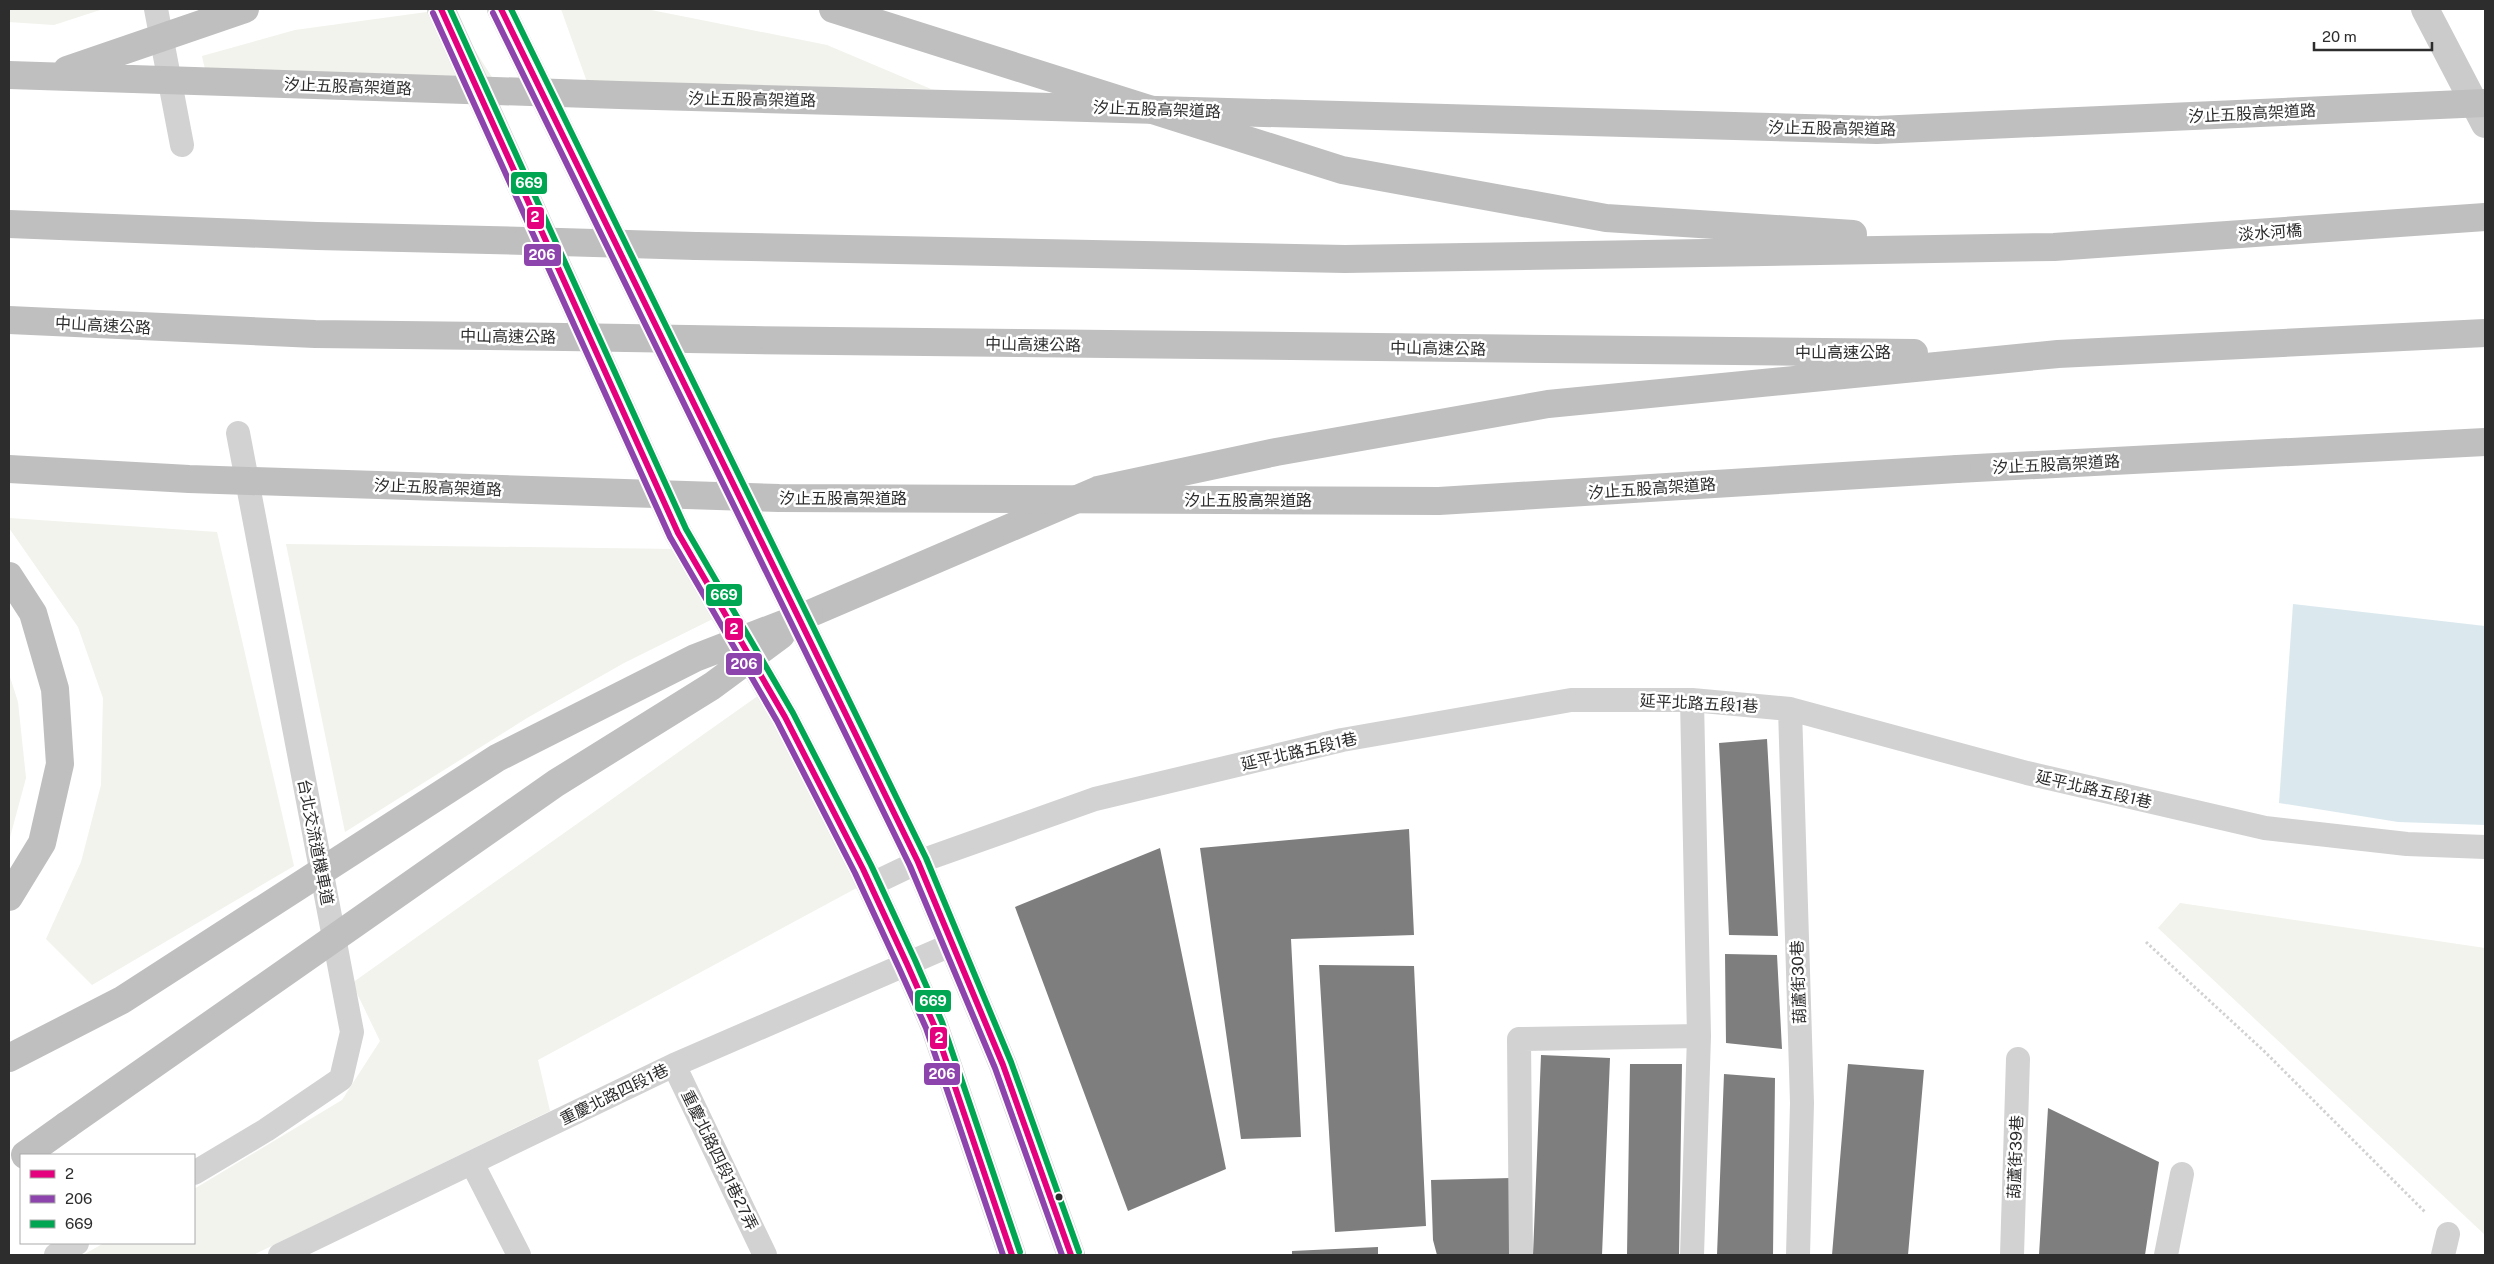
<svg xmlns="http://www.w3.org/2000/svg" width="2494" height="1264" viewBox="0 0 2494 1264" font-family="'Public Sans','Noto Sans TC',sans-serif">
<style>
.green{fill:#f1f3ec}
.water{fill:#dbe9ee}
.building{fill:#7e7e7e}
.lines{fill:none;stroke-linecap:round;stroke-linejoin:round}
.path{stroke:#d2d2d2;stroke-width:3;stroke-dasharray:2.5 2.5;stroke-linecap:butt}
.service{stroke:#d2d2d2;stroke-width:24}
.tertiary{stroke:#d2d2d2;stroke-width:28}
.secondary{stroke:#cbcbcb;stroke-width:28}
.motorway{stroke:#bfbfbf;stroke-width:28}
.motorway-bridge{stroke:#bfbfbf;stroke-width:28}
.bus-1-casing{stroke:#fff;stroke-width:10}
.bus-2-casing{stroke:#fff;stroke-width:10}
.bus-3-casing{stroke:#fff;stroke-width:10}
.bus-1{stroke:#e5007d;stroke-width:6}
.bus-2{stroke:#8e44ad;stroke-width:6}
.bus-3{stroke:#00a651;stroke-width:6}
.bus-dot{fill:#2d2d2d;stroke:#fff;stroke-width:2}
.labels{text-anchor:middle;stroke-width:5;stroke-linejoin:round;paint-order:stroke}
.street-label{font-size:16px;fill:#2d2d2d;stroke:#fff}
.line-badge{stroke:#fff;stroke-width:2}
.badge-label{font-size:14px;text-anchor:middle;font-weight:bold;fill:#fff}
</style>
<rect width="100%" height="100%" fill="#fff"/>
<path class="green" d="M9,9H103L54,25L9,22Z
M449,9L495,82L206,74L202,56L295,30Z
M561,9H646L827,45L931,89L587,82Z
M9,518L217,532L294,866L92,985L46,939L81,862L101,785L103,698L78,627L9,528Z
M286,544L674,549L743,604L624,663L527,718L345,832Z
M9,674L18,702L26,778L9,841Z
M762,693L864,884L538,1060L550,1111L253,1255H83L104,1243H194V1189L342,1100L380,1041L352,983Z
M2180,903L2485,948V1235L2158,928Z"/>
<path class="water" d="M2293,604L2485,626V825L2398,822L2279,803Z"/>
<path class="building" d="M1767,739L1778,936L1729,935L1719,743Z
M1409,829L1414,935L1291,939L1301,1137L1241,1139L1200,848Z
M1160,848L1226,1169L1128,1211L1015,907Z
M1725,954L1777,955L1782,1049L1726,1043Z
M1319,965L1414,966L1426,1226L1335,1232Z
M1541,1055L1610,1058L1602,1255H1533Z
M1630,1064H1682L1679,1255H1627Z
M1848,1064L1924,1070L1908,1255H1832Z
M1724,1074L1775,1078L1773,1255H1717Z
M2048,1108L2159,1162L2145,1255H2039Z
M1511,1178L1509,1255H1437L1433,1240L1431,1180Z
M1378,1247V1255H1292V1251Z"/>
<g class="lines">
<path class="path" d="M2146,942L2265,1052L2425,1212"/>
<path class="service" d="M156,9L182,145
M1790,709L1802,1103L1798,1255
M870,885L918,862L1095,799L1342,740L1571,700H1692L1790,709L2027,773L2265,828L2407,844L2485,847
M674,1065L765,1255
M472,1163L519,1255
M194,1173L266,1130L341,1079L352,1032L238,433
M56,1255L77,1243
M280,1255L674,1065L953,944
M1521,1255L1519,1039L1699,1036
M1692,1255L1699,1036L1692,700
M2012,1255L2018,1059
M2166,1255L2182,1174
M2443,1255L2448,1234"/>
<path class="tertiary" d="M441,9L678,533L785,717L863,869L907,964L934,1025L1012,1255
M501,9L918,862L1003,1065L1071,1255"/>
<path class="secondary" d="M2425,9L2485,124"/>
<path class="motorway" d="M833,9L1342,170L1606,218L1853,234
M9,224L317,236L526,241
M696,246L1345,259L2054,247L2485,217
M9,320L315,334L565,337
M750,340L1914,353
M1957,469L2485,442
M9,576L33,613L55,689L60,764L42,843L9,897
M809,614L1098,490L1276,452L1548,404L2058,354L2485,333
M25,1155L67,1125"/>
<path class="motorway-bridge" d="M67,70L245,9
M9,75L619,95L1877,130L2485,103
M526,241L696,246
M565,337L750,340
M9,469L189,479L779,498L1439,501L1957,469
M9,1058L122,1000L497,758L695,658L809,614
M67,1125L556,783L712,686L781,635"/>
<g class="bus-1-casing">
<path id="bus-1" d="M441,9L678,533L785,717L863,869L907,964L934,1025L1012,1255
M501,9L918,862L1003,1065L1071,1255"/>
</g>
<g class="bus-2-casing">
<path id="bus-2" d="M433,13L670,537L777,721L855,873L899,968L926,1028L1003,1255
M493,13L910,866L995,1068L1062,1255"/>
</g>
<g class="bus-3-casing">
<path id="bus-3" d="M450,9L686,529L793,713L871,865L915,960L942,1022L1020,1252
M511,9L926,858L1011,1062L1079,1252"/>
</g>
<use href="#bus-1" class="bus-1"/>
<use href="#bus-2" class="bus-2"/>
<use href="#bus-3" class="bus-3"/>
</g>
<circle class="bus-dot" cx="1059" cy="1197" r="4.5"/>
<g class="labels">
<g class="street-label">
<text transform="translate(348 86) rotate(2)" y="6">汐止五股高架道路</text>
<text transform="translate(752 99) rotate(1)" y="6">汐止五股高架道路</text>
<text transform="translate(1157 109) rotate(2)" y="6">汐止五股高架道路</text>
<text transform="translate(2252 113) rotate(-3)" y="6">汐止五股高架道路</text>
<text transform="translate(1832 128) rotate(1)" y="6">汐止五股高架道路</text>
<text transform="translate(2270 232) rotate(-4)" y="6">淡水河橋</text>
<text transform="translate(103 325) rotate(3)" y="6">中山高速公路</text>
<text transform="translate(508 336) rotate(1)" y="6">中山高速公路</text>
<text transform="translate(1033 344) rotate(1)" y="6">中山高速公路</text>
<text transform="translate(1438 348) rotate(1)" y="6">中山高速公路</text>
<text x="1843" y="358">中山高速公路</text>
<text transform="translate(2056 464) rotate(-3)" y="6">汐止五股高架道路</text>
<text transform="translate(438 487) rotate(2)" y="6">汐止五股高架道路</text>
<text transform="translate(1652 488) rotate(-4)" y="6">汐止五股高架道路</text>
<text x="843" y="504">汐止五股高架道路</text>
<text x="1248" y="506">汐止五股高架道路</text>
<text transform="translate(1699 703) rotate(3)" y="6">延平北路五段1巷</text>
<text transform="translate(1299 751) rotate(-13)" y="6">延平北路五段1巷</text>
<text transform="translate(2094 789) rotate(13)" y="6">延平北路五段1巷</text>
<text transform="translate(316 842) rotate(79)" y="6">台北交流道機車道</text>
<text transform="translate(1798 982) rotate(-92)" y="6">葫蘆街30巷</text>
<text transform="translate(614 1094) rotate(-26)" y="6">重慶北路四段1巷</text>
<text transform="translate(2015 1157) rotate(-88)" y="6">葫蘆街39巷</text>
<text transform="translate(720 1160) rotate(64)" y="6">重慶北路四段1巷27弄</text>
</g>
</g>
<g class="line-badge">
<rect x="510" y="171" width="38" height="24" rx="5" fill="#00a651"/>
<rect x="526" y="206" width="19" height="24" rx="5" fill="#e5007d"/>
<rect x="523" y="243" width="39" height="24" rx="5" fill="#8e44ad"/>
<rect x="705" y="583" width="38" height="24" rx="5" fill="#00a651"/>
<rect x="724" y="617" width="20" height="24" rx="5" fill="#e5007d"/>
<rect x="725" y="652" width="38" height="24" rx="5" fill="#8e44ad"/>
<rect x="914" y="989" width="38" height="24" rx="5" fill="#00a651"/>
<rect x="929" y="1026" width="19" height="24" rx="5" fill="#e5007d"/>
<rect x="923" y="1062" width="38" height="24" rx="5" fill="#8e44ad"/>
</g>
<g class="badge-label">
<text x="529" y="188">669</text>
<text x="535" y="222">2</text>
<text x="542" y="260">206</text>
<text x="724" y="600">669</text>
<text x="734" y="634">2</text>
<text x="744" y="669">206</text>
<text x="933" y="1006">669</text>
<text x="939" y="1043">2</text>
<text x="942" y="1079">206</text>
</g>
<rect width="2494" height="1264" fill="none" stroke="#2d2d2d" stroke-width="20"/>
<rect x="20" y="1154" width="175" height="90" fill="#ffffff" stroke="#ababab"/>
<rect x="30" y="1170" width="25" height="8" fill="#e5007d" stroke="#ababab"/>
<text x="65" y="1179" font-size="15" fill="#2d2d2d">2</text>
<rect x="30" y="1195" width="25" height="8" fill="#8e44ad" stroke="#ababab"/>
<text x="65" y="1204" font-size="15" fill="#2d2d2d">206</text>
<rect x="30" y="1220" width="25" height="8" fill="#00a651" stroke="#ababab"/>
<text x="65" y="1229" font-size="15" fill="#2d2d2d">669</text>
<path d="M2314 42v8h118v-8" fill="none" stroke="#2d2d2d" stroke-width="2.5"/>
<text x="2322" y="42" font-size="15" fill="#2d2d2d" stroke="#ffffff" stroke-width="4" paint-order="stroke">20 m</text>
</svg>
